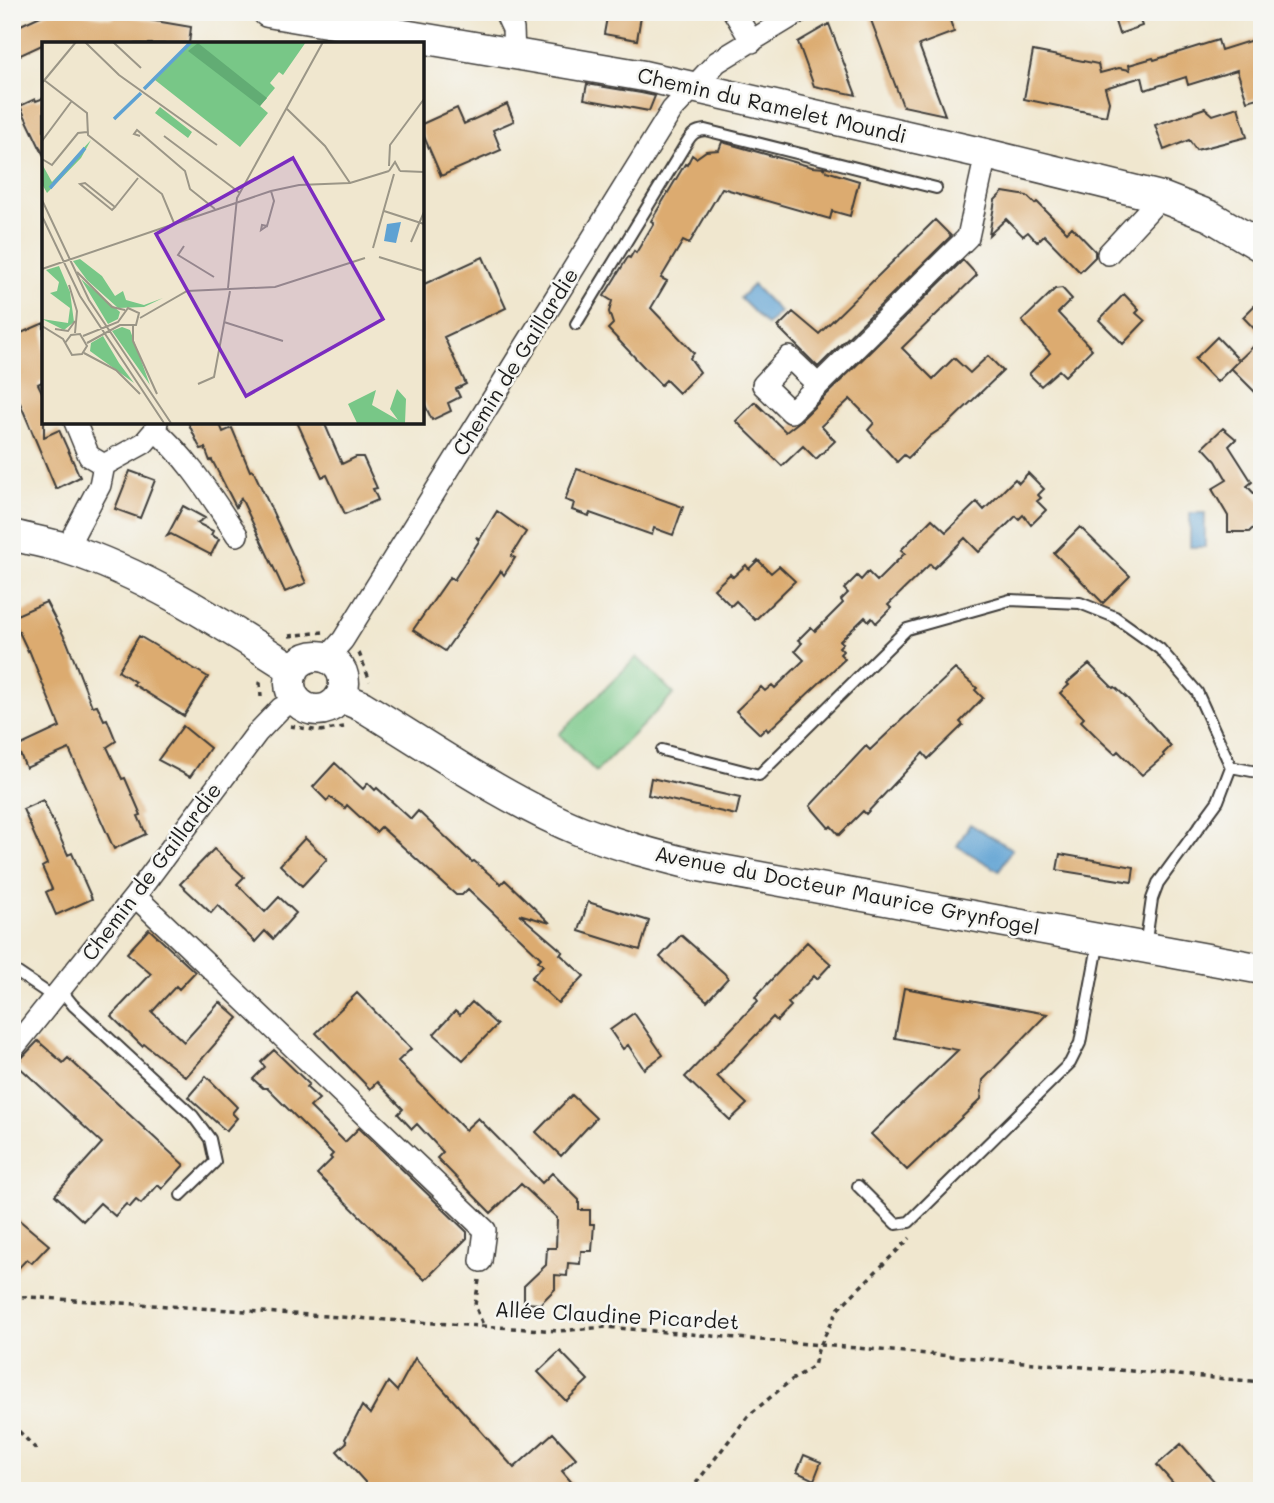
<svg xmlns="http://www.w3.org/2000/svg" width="1274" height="1503" viewBox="0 0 1274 1503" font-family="Mali,sans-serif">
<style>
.green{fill:#78c787;stroke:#4a7252;stroke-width:2}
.water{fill:#5ea2d3;stroke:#3d5f78;stroke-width:2}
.building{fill:#dcab70}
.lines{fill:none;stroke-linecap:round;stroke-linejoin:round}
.lane-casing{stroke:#3c3a37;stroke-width:14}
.street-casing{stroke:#3c3a37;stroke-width:24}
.secondary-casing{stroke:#3c3a37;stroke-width:33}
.path{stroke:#3c3a37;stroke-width:3.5;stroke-dasharray:5 5;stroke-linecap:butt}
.lane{stroke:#fff;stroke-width:10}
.street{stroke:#fff;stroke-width:21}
.secondary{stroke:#fff;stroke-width:30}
.labels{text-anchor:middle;stroke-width:5;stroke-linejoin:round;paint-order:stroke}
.street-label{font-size:21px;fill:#1c1c1c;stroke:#f6f6f2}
.inset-river{fill:none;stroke:#5ea2d3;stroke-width:3.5}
.inset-road{fill:none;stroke:#9b9687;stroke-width:2}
.view{fill:#7b2cbf;fill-opacity:0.15;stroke:#7b2cbf;stroke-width:3.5}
.inset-edge{fill:none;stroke:#1c1c1c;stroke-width:3.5}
</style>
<rect width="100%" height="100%" fill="#f6f6f2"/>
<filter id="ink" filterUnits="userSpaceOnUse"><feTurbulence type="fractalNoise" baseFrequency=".0143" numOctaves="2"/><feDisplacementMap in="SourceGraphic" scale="14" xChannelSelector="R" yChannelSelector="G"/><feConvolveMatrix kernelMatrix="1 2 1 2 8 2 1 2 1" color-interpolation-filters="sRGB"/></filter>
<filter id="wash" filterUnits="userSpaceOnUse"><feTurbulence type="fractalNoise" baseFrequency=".00686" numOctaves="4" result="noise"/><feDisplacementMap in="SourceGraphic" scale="28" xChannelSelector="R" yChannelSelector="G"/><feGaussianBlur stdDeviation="1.57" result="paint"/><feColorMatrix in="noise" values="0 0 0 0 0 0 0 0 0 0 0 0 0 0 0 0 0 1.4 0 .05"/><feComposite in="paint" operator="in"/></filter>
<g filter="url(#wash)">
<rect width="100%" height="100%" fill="#f0e7cf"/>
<path class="green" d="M637,657L674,694L596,772L559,734Z"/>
<path class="water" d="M753,285L780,312L767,325L740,298Z
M1190,513H1205V547H1190Z
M970,824L1012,849L999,871L957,846Z"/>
<g id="blocks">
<path class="building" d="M49,12H70L113,19L114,14L191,27L189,44H44L12,59V29Z
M608,12H637L636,15L641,16L637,40L604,34Z
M868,12H947L954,32L919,45L945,115L903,106Z
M1112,12H1137L1142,26L1119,34Z
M829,24L856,95L814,86L798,42Z
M1262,37V97L1247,101L1237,70L1188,85L1186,77L1145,90L1142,77L1105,88L1109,102L1106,116L1024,99L1033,51L1098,64L1100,73L1119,68L1130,70L1129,65L1153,58L1154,60L1218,40L1221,50Z
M587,84L641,93L655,96L649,111L584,99Z
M44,98V156L20,106L35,99L36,101Z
M507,104L514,121L493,130L501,150L441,176L422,132V124L457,108L464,124Z
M1238,107L1247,137L1196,150L1189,140L1164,150L1155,125L1205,108L1213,115Z
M722,142L812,167L825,168L826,171L859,181L850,216L832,211L830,219L722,188L689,244L683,241L661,278L667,281L651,308L694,353L690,358L700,372L679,393L666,380L661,385L608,329L613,324L609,312L612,301L604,296L628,257L630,258L634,251L636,253L654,223L651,221L685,164L687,165L692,155L696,158L706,151L719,150Z
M1003,192L1027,196L1035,204L1037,202L1067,232L1072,227L1095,251V257L1080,272L1044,235L1037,242L1028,232L1023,236L1006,219L989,235L995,200Z
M935,220L951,236L818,367L778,327L793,312L819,334Z
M483,257L506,308L444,337L466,384L456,389L460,397L448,403L451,411L432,420L422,399V285Z
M963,260L977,275L902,348L933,379L954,358L970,373L988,356L1003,371L948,424L930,436L908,458L904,455L897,462L868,430L874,423L850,399L821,426L835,441L816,459L803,446L782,466L736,421L755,402L786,432L800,421Z
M1062,288L1072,299L1058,313L1092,349L1065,376L1059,370L1041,386L1029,374L1050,353L1022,321L1055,289Z
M1124,294L1139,310L1136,313L1145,321L1123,344L1099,320Z
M1262,298V337L1243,317Z
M44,323V381L38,384L44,396V437L59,430L80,477L56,489L12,384V337Z
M1217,337L1239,360L1217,382L1195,359Z
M1262,338V399L1231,368Z
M188,422H219L223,432L232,428L250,471L253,470L306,583L285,592L241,498L236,507L212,460L210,461L205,448L201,449L198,444Z
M297,422H324L342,464L356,457H363L377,488L373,489L378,500L345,514L327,475L322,477Z
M1223,428L1236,439L1229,446L1252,482L1247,486L1262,502V519L1249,532H1228V516L1212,489L1227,480L1216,461L1203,447Z
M577,469L683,507L673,535L654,528L652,535L590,513L589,516L572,510L574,503L565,500Z
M130,471L155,480L140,518L115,509Z
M1028,473L1044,489L1038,495L1041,498L1037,501L1046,510L1031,525L1023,515L1019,519L1016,516L979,552L965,538L934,568L930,564L888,605L891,608L876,623L872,618L869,621L865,617L840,641L843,643L839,647L843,651L840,654L845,659L768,731L766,728L760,734L736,711L761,687L765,691L772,685L775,688L804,660L795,651L802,643L798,640L811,627L815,631L843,603L841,600L848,593L844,589L857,576L861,580L868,572L877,581L905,553L901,550L932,519L946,532L977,502L984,510L1015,479L1019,483Z
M183,506L205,518L197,523L213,531L211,535L219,539L211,555L171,534L167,536Z
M497,511L526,532L511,556L515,558L504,575L501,571L445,651L413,630L450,577L454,580L479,541L476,537L480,539Z
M1080,527L1130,576L1103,603L1054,553Z
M758,560L771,573L779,566L795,581L755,620L736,601L731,606L714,589L730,574L733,577L746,565L749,569Z
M46,602L67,642L92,706L97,705L104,720L107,719L116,741L107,747L122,779L125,778L141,815L138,816L146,834L114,849L69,749L26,768L17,747L60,727L29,650L28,651L12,617Z
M139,636L208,677L184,716L133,684L135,682L118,671Z
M1089,664L1113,688L1115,687L1128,699L1171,746L1163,754L1164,756L1142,775L1118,751L1115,754L1102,742L1081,721L1084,718L1060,693L1069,685L1067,683Z
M955,669L977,688L975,690L983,698L960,722L963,725L928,759L923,753L866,814L863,811L839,835L831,826L829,828L810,806L866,746L870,750Z
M183,726L210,748L190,777L158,760Z
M335,763L363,789L368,783L375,790L377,788L411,819L418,811L472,862L474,861L501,884L505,880L550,923L519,914L563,952L560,954L584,976L558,1003L531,978L543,965L538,961L541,958L468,889L462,895H456L381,827L376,832L347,805L345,808L330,797L327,801L313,787Z
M651,778L740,798L736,815L648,795Z
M43,800L68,855L72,853L92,899L56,915L46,892L52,889L42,867L47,864L23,809Z
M305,838L327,859L302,886L280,865Z
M214,849L244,877L237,884L265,912L279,897L296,913L273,939L265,931L255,942L218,905L211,913L180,884Z
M1060,854L1134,867L1132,882L1057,870Z
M588,902L649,921L640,950L579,931Z
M149,929L195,972L179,989L176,986L152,1012L184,1042L220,1002L238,1018L186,1077L144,1044L142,1046L111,1016L151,974L127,953Z
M681,935L724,973L728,978L707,1001L660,957Z
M807,942L831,964L817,979L814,976L788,1003L791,1006L777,1021L773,1017L717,1076L747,1104L730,1120L685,1077L758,1001L755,997Z
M904,988L1047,1014L983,1080L981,1099L907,1170L871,1134L958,1050L895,1038Z
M357,993L411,1049L398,1061L465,1130L478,1118L542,1183L552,1173L579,1200V1210H590V1224H594L592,1251H581L580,1264L568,1263L567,1276L555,1275V1289L540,1304L524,1303V1286L546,1265L547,1248H556L557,1218L521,1184L491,1213L437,1158L443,1152L417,1124L412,1129L398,1114L403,1109L377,1082L370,1089L316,1033Z
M472,1002L497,1025L463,1060L434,1034L455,1011L460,1015Z
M634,1013L663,1055L644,1069L628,1045L623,1049L610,1030Z
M38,1041L63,1063L68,1058L184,1165L162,1189L158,1185L141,1204L136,1200L130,1207L126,1204L115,1216L100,1203L83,1221L55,1195L102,1143L16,1064Z
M274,1050L309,1084L306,1087L319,1099L310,1107L345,1142L359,1128L467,1232V1238L425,1280L317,1174L332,1159L330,1157L333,1154L267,1088H263L253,1079L265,1067L261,1062Z
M206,1076L237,1107L232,1113L237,1118L226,1131L188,1097Z
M572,1095L596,1118L561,1156L536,1132Z
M12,1214L49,1245L32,1263L27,1259L12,1275Z
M560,1351L588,1380L566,1401L538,1372Z
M415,1358L514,1468L553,1433L576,1458L562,1471L579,1491H373L337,1451L347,1442L345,1439L362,1406L370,1414L388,1382L397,1391Z
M1181,1444L1223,1491H1180L1157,1465Z
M804,1455L821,1462L814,1480L797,1472Z"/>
</g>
</g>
<g filter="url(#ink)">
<use href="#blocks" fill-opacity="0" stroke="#3c3a37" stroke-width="2"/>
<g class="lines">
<g class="lane-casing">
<path id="lane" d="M576,324L687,142C692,134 695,131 705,130L936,188
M662,750L759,775L907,629L1010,600L1080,603L1115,617L1160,649L1197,692L1231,767
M1145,947L1152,899L1158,883L1218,801L1231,767L1262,773
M12,969L55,998
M61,990L73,1005L193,1116L210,1139L215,1162L181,1195
M858,1186L896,1224L909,1222L1070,1063L1080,1043L1099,940"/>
</g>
<g class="street-casing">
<path id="street" d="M505,12L513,29L514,54
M734,12L752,42
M1108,254L1161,197
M817,384L789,357L763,385L791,412L968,237L986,154
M75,422L89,456L104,465
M157,422L155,430C189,459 212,498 237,535
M66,549L100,485L104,465L144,443L155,430
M327,658L343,640L672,110L717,62L799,12
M135,896L485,1230L481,1261
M12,1050L135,896L257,733L281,708L297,701"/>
</g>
<g class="secondary-casing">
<path id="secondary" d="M268,12L644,76L986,154L1161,197L1210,216L1262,247
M12,535C30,540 48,543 65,548C147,574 222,624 294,670
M290 683a27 27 0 1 1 54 0a27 27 0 1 1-54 0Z
M341,697L362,706C431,748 507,801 581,831C620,846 659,856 699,866L1262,969"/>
</g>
<path class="path" d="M289,636L323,632
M359,653L370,681
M261,697L260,683L263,678
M290,726L320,731L344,727
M479,1280L475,1305L483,1325
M12,1296L559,1331L606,1327L1262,1382
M12,1424L37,1450
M690,1491L748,1416L790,1381L814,1366L818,1350L838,1309L910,1238"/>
<use href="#lane" class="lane"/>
<use href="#street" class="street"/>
<use href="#secondary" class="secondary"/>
</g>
</g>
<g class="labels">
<g class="street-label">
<text transform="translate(772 106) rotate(13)" y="7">Chemin du Ramelet Moundi</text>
<text transform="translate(516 362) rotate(-58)" y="7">Chemin de Gaillardie</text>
<text transform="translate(152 872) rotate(-53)" y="7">Chemin de Gaillardie</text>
<text transform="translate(847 891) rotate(11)" y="7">Avenue du Docteur Maurice Grynfogel</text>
<text transform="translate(617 1316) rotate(3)" y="7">Allée Claudine Picardet</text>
</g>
</g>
<g transform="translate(42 42)">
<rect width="382" height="382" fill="#f0e7cf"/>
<path d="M150,0H264L241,33L237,30L228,41L233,46L218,64L226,71L198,105L113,38ZM118,65L150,90L146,96L113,71ZM49,98L39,116L5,151L0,142V122L10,140ZM38,217L60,234L73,254L81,249L84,258L102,263L121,256L102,265L76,266L45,238L31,219ZM17,224L28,250L32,280L22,288L0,277L26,281L28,266L8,251L15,249L17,240L4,228ZM39,237L78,270L76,277L66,282ZM80,285L88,288L108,343L70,289ZM61,294L77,321L92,341L48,309L49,301ZM355,347L364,357L363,381H315L306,362L334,348L330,363L356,378L348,367Z" fill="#78c787"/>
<path d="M156,1L225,56L218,64L146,9Z" fill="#62ac74"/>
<path d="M359,180L354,201L342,199L345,182Z" fill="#5ea2d3"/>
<path class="inset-river" d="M102,47L149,0M72,77L99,51M8,146L43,106"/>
<path class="inset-road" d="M43,0L77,33L175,103M71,0L99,26M2,38L45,71L46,93L120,152L132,181M0,41L34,0M245,67L283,104L308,141M98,94L92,92L95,88L143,129L148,147L173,167M122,94L198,151M0,99L29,60M0,117L10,123L36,91L45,90M347,124L348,103L382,57M347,129L353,120L358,129M358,129L382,130M43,141L73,165L70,168L38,142ZM0,158L47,258L129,381M73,165L96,136M342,169L382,182M0,174L38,254L122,381M225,184L219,188L220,183L225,184L232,159L229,149M369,200L382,170M142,204L136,213L172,235M331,206L352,132M337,215L382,229M0,227L229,149L257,143L308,141L347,129M35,230L70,265L83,268M27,243L35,269L33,291M186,246L195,156L281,0M98,276L145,249L233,245L323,216M182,280L241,299M0,284L21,297L30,313L40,312L45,304L38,292L29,293L23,301M91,284V299L115,352M13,287L26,289L33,279M41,294L76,280L86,266L97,271L94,283H78L45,301M42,311L74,328L98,352M156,342L172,335L188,249"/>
<path class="view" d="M251,116L341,277L204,354L114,192Z"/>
<rect width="382" height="382" class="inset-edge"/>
</g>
<rect width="1274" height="1503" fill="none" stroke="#f6f6f2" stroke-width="42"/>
</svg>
